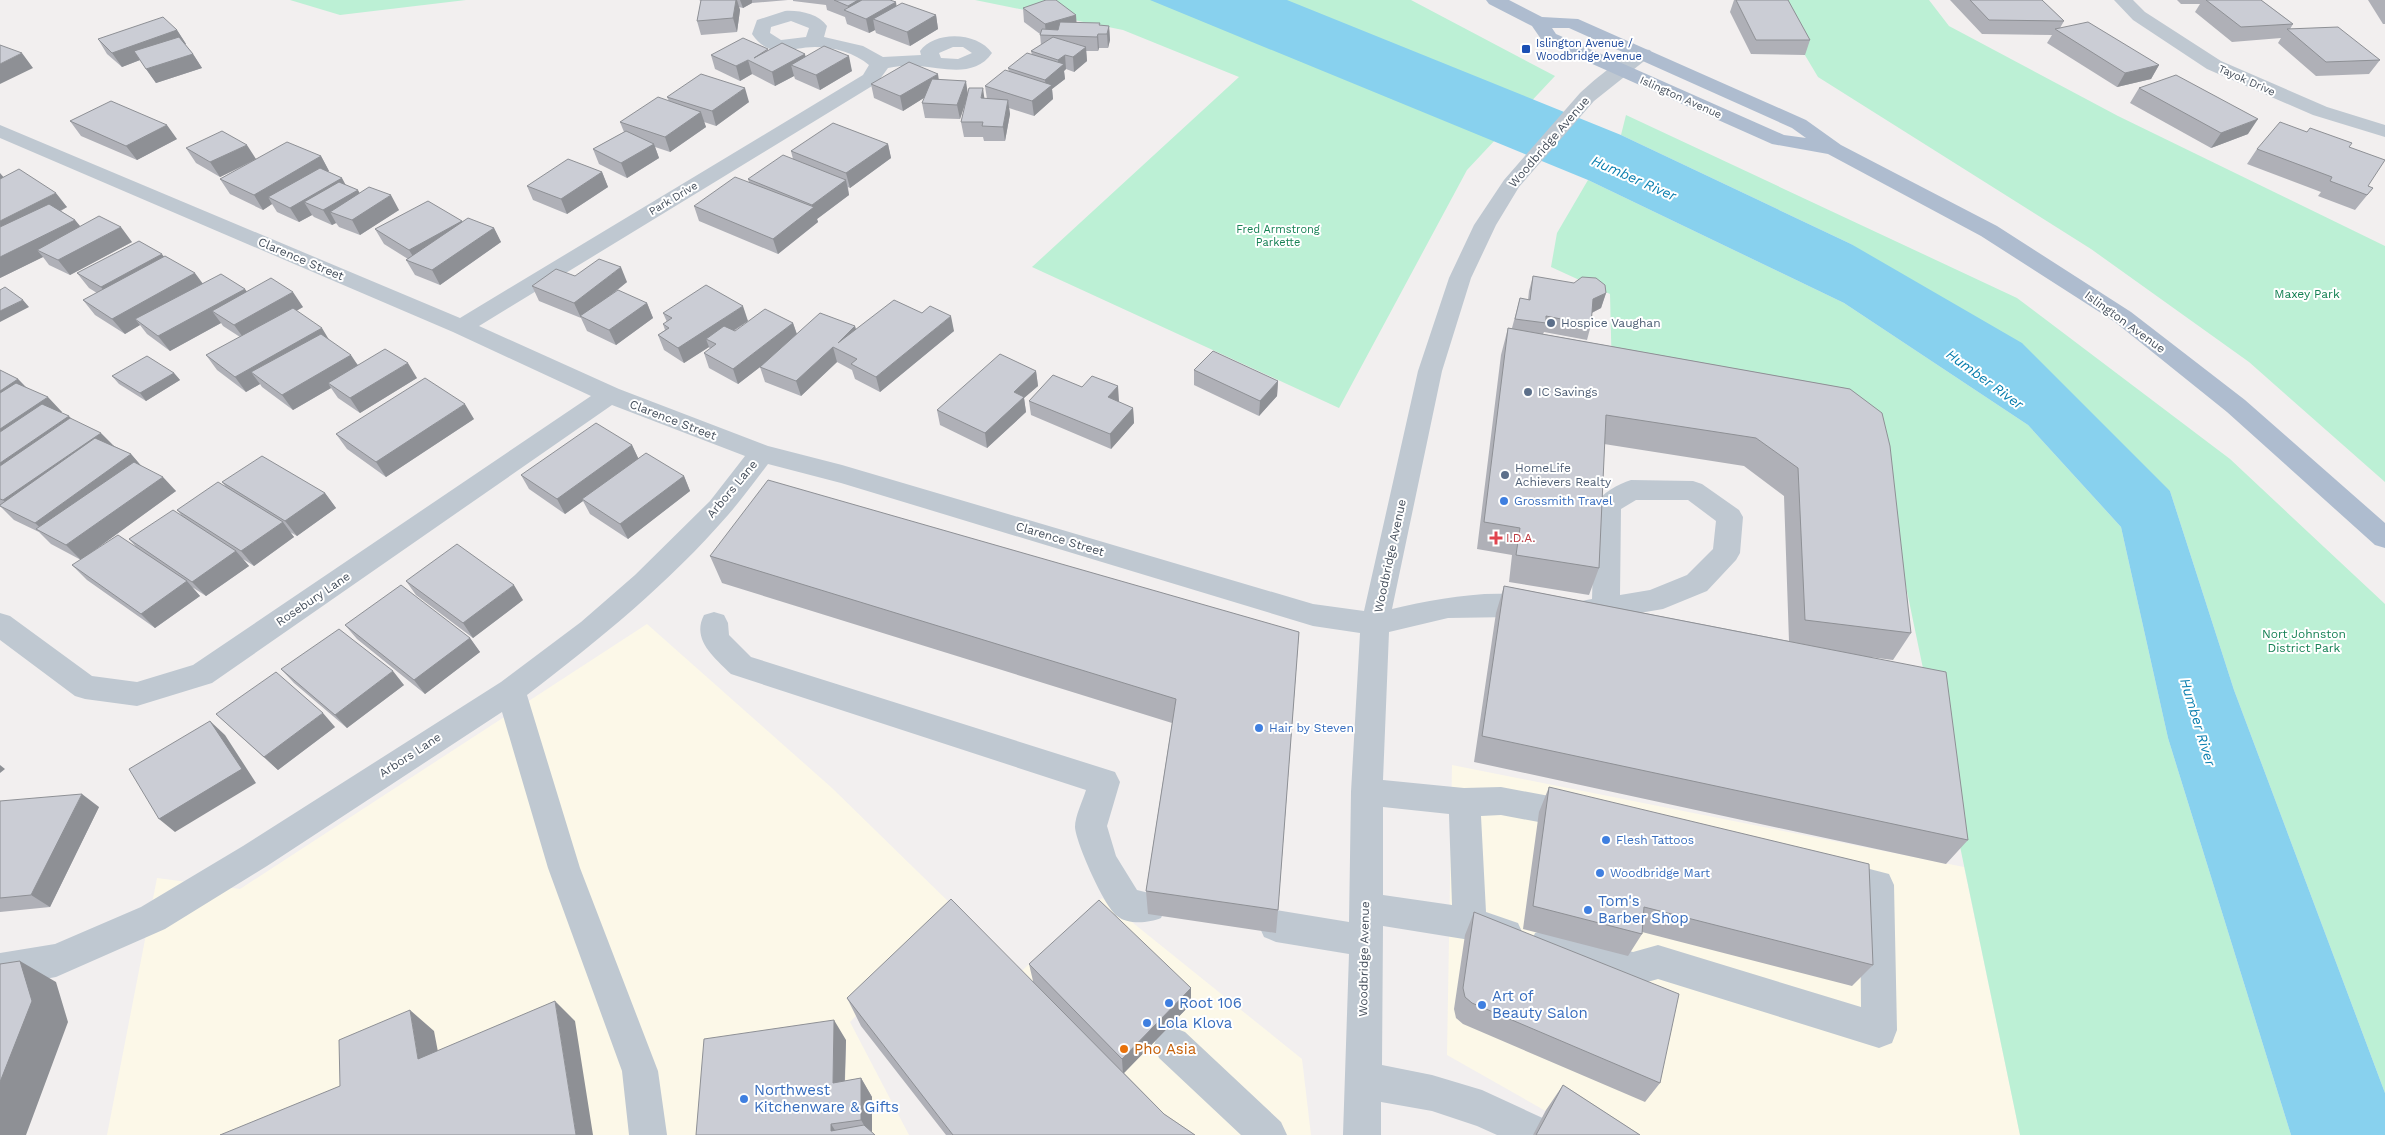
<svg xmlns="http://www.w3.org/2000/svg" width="2385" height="1135" viewBox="0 0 2385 1135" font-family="'Work Sans',sans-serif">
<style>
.commercial{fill:#fcf8e8}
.green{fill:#bcf0d5}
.water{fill:#88d1ee}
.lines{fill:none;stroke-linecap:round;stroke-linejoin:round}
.minor{fill:#bfc8d1;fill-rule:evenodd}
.major{fill:#aebccf;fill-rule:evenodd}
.wall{fill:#afb0b7}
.shaded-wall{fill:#8e9095}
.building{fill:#cbcdd5;stroke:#8e9095}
.transit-dot{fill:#1a4fb4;stroke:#fff;stroke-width:2}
.service-dot{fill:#5c6f8a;stroke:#fff;stroke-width:2}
.shop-dot{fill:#3f7fe0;stroke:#fff;stroke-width:2}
.health-dot{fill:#e0444e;stroke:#fff;stroke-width:2}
.food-dot{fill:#e8710a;stroke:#fff;stroke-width:2}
.labels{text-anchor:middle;stroke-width:4;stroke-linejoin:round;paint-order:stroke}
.far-transit-label{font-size:11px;fill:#164399;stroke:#fff;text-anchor:start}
.far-street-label{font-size:11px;fill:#46505d;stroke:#fff}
.far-park-label{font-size:11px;fill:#158154;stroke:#fff}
.street-label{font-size:12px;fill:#46505d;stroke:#fff}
.park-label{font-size:12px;fill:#158154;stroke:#fff}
.service-label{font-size:12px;fill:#4e5e75;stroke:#fff;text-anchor:start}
.shop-label{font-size:12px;fill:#366cbe;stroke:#fff;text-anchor:start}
.health-label{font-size:12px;fill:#be3a42;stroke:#fff;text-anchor:start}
.water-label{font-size:14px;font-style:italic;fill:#097eae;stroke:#fff}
.near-shop-label{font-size:15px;fill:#366cbe;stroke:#fff;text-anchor:start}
.near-food-label{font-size:15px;fill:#c56008;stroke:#fff;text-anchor:start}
</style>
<rect width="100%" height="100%" fill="#f2efef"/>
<path class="commercial" d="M647,624L832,788L958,911L850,1022L909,1135H107L157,878L240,889Z
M1452,765L1964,867L2020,1135H1588L1447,1055Z
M1102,898L1302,1059L1311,1135H1182L1016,976Z"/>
<path class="green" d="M290,0H466L340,15Z
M975,0H1411L1555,76L1467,170L1339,408L1032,267L1239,77L1123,30Z
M1772,0H1929L1949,26L2118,116L2385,246V482L2249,362L2091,249L1818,77Z
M1626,115L2017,298L2230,459L2385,604V1093L2234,690L2170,491L1851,244L1621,135Z
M1588,180L1844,303L2028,425L2121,527L2168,738L2291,1135H2020L1888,500L1612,376L1610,294L1551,267L1557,233Z"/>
<path class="water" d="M1150,0H1287L1621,135L1851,244L2022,343L2170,491L2234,690L2385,1093V1135H2291L2168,738L2121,527L2028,425L1844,303L1588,180Z"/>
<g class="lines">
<path class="minor" d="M2114,0H2133L2145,12L2221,61L2327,107L2385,125V137L2313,115L2207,69L2133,20Z
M785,11C799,10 819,14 827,26L824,37L863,46L883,57L921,55L920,51C935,30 978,32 992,53C975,78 944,68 919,66C909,65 898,66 888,68L877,83L479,326L619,389L768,446L842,465L1313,604L1364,611L1418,371L1449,278L1474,225L1504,180L1580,93C1594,80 1633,46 1650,50L1653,54L1594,101L1519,187L1496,225L1471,278L1442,371L1392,609C1437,599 1500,586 1544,600L1548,608L1544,616L1534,619L1513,617L1448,618L1389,632L1383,780L1464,788L1501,787L1576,801L1587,805L1592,815L1587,825L1576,829L1501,815L1481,816L1486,912L1518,923L1523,934L1518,945L1506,950L1470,940L1383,926L1382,1065L1432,1075L1482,1090L1547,1120L1552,1135H1497L1477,1126L1432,1111L1381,1102V1135H1343L1349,954L1276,942L1264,937L1259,926L1264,915L1276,910L1349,922L1351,792L1360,633L1313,626L841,483L768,464C755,481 742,499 728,515C669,583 599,640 527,695L580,868L658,1071L667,1135H629L622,1071L548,868L502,712L267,866L165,929L56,977L0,987V953L55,944L141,907L243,846L501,682L581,622L635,575L710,501L745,456L612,405L212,683L137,706L85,699L75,696L0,640V613L10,616L92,676L137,682L193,665L591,396L453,332L0,138V125L460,318L863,75L869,65C855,53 834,47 815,47C790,47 771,61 752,34L757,20ZM791,21L809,28L806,37L781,40L770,33L771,27ZM953,47H963L972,53L958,59L941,58L939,53ZM1383,807L1449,814L1452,905L1383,895Z
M1631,480L1693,481L1702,484L1739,510L1743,517L1740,553L1736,560L1707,591L1663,609L1581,623L1565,620L1561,612L1565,604L1592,599L1595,505C1602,493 1618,484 1631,480ZM1636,500H1688L1716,521L1713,549L1687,575L1650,590L1620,595L1621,509Z
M714,612L724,615L728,623L729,635L751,657L1115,772L1120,782L1107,826L1116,856L1137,890L1161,896L1166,907L1161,918C1149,923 1128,925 1117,916C1104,906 1076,843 1075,827C1075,816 1083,800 1086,790L731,674C715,658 691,640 704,615Z
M1835,860L1889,874L1894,885L1897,1030L1892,1043L1879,1048L1658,979L1633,986L1547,961L1535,957L1530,945L1535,933L1547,929L1633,952L1658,945L1861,1007L1860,896L1823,886L1819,875L1823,864Z
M1172,1027L1185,1032L1281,1122L1287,1135H1241L1159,1058L1154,1045L1159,1032Z"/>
<path class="major" d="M1486,0H1509L1542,17L1578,19L1806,120L1841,145L1997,226L2131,312L2245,400L2385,523V548L2375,545L2227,412L2115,322L1981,236L1828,154L1772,144L1543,42L1532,26L1489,4ZM1552,28H1569L1792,128L1806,138L1784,135L1556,34Z"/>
</g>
<path class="wall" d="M699,0H788L752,3L743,8L739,7L740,10L737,32L701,35L697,21L701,1Z
M793,0H890L896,6L936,15L938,29L910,46L876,33L875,30L869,33L847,24L845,17L827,10L826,5L793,1Z
M1734,0H1788L1810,40L1805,55L1751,54L1730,12Z
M1950,0H2042L2064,21L2060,28L2159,65L2151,79L2117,87L2047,43L2052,35L1982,34Z
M2177,0H2261L2293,24L2290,29L2380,60L2369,74L2316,76L2278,43L2281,38L2232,42L2195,12L2200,4H2181Z
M2368,0H2385V24H2383Z
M1023,8L1076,15V22L1100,25L1109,26L1110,40L1108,48H1099L1098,51H1086L1087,61L1074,72L1066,69L1064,71L1065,79L1052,89L1053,99L1034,116L1009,108L1010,114L1005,141H984L983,137H964L961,122L966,101L960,119L925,118L922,103L925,97L903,111L874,98L871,84L938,79L968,93L987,99L985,86L1009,72L1008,68L1032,55L1031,51L1041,45L1040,34L1024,22Z
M177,30L186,44H185L193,54L202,68L156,83L140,60L122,67L107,54L98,39Z
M768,50L805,54V57L852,71L820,90L795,79L794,76L775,86L752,74L740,81L715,69L711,55Z
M2139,88L2248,134L2211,148L2130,103Z
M667,97L749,102L716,126L704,122L706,127L670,152L655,147L659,158L627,178L599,164L593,149L624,132L620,122L669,101Z
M70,121L177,139L137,160L81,136Z
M888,144L891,158L850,188L848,187L849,195L817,219L818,222L778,254L699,221L694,206L749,182L748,179L793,159L791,151Z
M2349,147L2368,186L2373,188L2355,210L2318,196L2321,192L2247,164L2257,149Z
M186,148L256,159L321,156L329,171L328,172L346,185L359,193L399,210L360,235L339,227L336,223L332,225L314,217L312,215L299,222L277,212L272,204L263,210L230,194L220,179L256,160L220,177L196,163Z
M602,172L608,187L567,214L533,200L527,186Z
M4,177L67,207L61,211L75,220L81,227L132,242L70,275L49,265L43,257L0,278Z
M462,221V222L494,228L501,242L440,285L415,275L406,260L408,259L384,244L375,229Z
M164,257L202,283L247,292L303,307L296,311L358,365L417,378L360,413L338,398L331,388L293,410L262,387L260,384L246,392L217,370L206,355L240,337L223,326L221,323L170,351L147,334L140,325L125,334L95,315L83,300L97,293L89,288L77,273Z
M575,276L627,282L615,292L647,303L653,318L616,345L587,331L581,318L539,301L532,286Z
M1533,276L1606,293L1601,308L1592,313L1591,325L1587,340L1544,332L1543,334L1850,389L1911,633L1893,660L1870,657L1968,840L1946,864L1474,762L1496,613L1504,586L1789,641L1784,496L1744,466L1604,444L1599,568L1589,595L1509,582L1512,555L1477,549L1501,355L1508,328H1512L1520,298L1528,300L1529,291Z
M663,313L748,321L734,331H735L793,323L797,334L855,326L856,330L954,331L880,392L855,379L852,370L837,362L801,396L765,382L760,367L738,384L709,368L704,353L710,349L709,347L684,363L664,350L658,335L665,330L663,324L667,322Z
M0,370L18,379L26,387L62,412L61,413L114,446L131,454L141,466L176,491L81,560L51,544L39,532L14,520L0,506Z
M1194,370L1278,381L1277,396L1259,416L1194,385Z
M1036,371L1038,386L1024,398L1026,412L987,448L940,425L937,410Z
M174,373L180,380L146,401L119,384L112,376Z
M1118,386V402L1133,408L1134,423L1111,449L1031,415L1029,401L1082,387Z
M474,419L386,477L347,449L336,434Z
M632,445L638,458L684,476L690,491L628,539L590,514L583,501L565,514L529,489L521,475Z
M222,482L325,493L336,508L297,536L290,532L294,537L254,566L243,559L249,566L206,596L192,587L200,596L155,628L87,580L72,565L137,548L129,539L182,516L177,510L226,487Z
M710,556L1299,632L1278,910L1276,933L1148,914L1146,891L1172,723L722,583Z
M406,581L523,600L473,638L416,595Z
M345,625L470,638L480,652L425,694L357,639Z
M281,669L404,685L347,728L294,683Z
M216,714L335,727L278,770Z
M1549,787L1873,965L1852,986L1642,932V934L1628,956L1523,929L1539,812Z
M0,801L99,807L50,907L0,912Z
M1474,912L1660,1083L1645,1102L1463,1024L1456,1018L1454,1009L1465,935Z
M1029,964L1191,1004L1124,1073L1164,1114L1195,1135H946L861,1026L847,998L1033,981Z
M846,1040L845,1081L861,1078L872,1097V1133L696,1135Z
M1563,1085L1640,1135H1533L1546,1110Z"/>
<path class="shaded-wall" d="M736,0H737L740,10L737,32L733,18Z
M740,0H752V3L743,8Z
M858,0H878L849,12L848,6Z
M896,2L898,16L873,19L875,30L869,33L866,19Z
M936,15L938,29L910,46L907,32Z
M1076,15L1077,29L1046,35L1045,24Z
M1109,26L1110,40L1108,48L1107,34Z
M177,30L186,44L140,60L134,51L140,60L122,67L112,53Z
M1098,34L1099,48L1098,51L1097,37Z
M1086,47L1087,61L1074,72L1073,57Z
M22,53L33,68L0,84V64Z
M193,54L202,68L156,83L146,69Z
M805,54L808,68L791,65L794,76L775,86L772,72Z
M1065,55L1066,69L1064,71L1065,79L1052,89L1053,99L1034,116L1032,101L1046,90L1045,80L1059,68L1058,60Z
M849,56L852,71L820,90L816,75Z
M748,60L752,74L740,81L736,66Z
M2159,65L2151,79L2117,87L2125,73Z
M938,74L940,88L903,111L900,96Z
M966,81L968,95L960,119L957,105Z
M745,88L749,102L716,126L712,111Z
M983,88L985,103L981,98Z
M1008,100L1010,114L1005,141L1003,127Z
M701,112L706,127L670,152L665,137Z
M2258,119L2248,134L2211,148L2221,133Z
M167,125L177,139L137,160L126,146Z
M654,144L659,158L627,178L621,163Z
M888,144L891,158L850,188L846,173Z
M247,145L256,159L220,177L210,162Z
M321,156L329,171L277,201L268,197L272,204L263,210L254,195Z
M602,172L608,187L567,214L561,199Z
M0,173L6,180L0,183Z
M342,178L350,193L304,202L312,215L299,222L290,208Z
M846,180L849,195L817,219L818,222L778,254L773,239L812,208V205Z
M358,190L366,205L330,212L336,223L332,225L323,210Z
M56,193L67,207L0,242V221Z
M391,195L399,210L360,235L352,220Z
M75,220L87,235L37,250L43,257L0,278V257Z
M462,221L469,235L418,264L409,250Z
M121,227L132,242L70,275L58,260Z
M494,228L501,242L440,285L432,270Z
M162,254L173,269L113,302L101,287Z
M621,267L627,282L582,317L580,316L581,318L574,303Z
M195,273L206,288L135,319L140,325L125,334L112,319Z
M245,289L256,304L212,311L221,323L170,351L158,336Z
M293,292L303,307L245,340L234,325Z
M1606,293L1601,308L1589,314L1593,299Z
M23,300L29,307L0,322V311Z
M647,303L653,318L616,345L609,330Z
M743,306L748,321L714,343L706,339L709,347L684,363L678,348Z
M951,316L954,331L880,392L876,377Z
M793,323L798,338L738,384L733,369Z
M855,326L859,341L838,343Z
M322,328L331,343L251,372L260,384L246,392L235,377Z
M833,347L837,362L801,396L796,381Z
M351,355L361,370L328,383L331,388L293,410L282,395Z
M408,363L417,378L360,413L350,398Z
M1036,371L1038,386L1024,398L1026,412L987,448L985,433L1014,392Z
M174,373L180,380L146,401L140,393Z
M18,379L32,394L0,415V391Z
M1278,381L1277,396L1259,416L1260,401Z
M1118,386L1119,401L1109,412L1108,397Z
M48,397L62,412L0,454V429Z
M465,404L474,419L386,477L376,462Z
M1133,408L1134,423L1111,449L1110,434Z
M69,416L82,431L0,488V463Z
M101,433L115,447L17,514L3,500Z
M632,445L639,460L582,499L583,501L565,514L557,499Z
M131,454L144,469L50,537L35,523Z
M684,476L690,491L628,539L620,524Z
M163,477L176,491L81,560L66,545Z
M325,493L336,508L297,536L285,521Z
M283,522L294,537L254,566L241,551Z
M236,551L249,566L206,596L192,582Z
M187,581L200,596L155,628L141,614Z
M514,585L523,600L473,638L463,623Z
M470,638L480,652L425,694L414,680Z
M393,671L404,685L347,728L335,715Z
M323,713L335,727L278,770L264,757Z
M210,721L225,735L256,783L175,832L159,819Z
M0,765L5,769L0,773Z
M82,794L99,807L50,907L31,895Z
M20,961L56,982L68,1022L26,1135H0V1082Z
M1191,988V1004L1123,1074L1122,1059Z
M555,1001L575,1021L593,1135H576Z
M410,1010L434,1031L443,1078L418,1059Z
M834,1020L846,1040L844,1102L833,1083Z
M861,1078L872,1097V1135H870L861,1120Z
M831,1124L838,1135L831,1131Z"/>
<path class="building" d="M701,0H736L733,18L697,21Z
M834,0H858L848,6Z
M862,0H890L896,2L866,19L844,10Z
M1046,0H1056L1076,15L1045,24L1023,8Z
M1736,0H1788L1810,40H1756Z
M1970,0H2042L2064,21L1989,20Z
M2206,0H2261L2293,24L2241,27Z
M902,3L936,15L907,32L873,19Z
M163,17L177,30L112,53L98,39Z
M1060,22L1100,23L1099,25L1109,26L1107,34H1098L1097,37L1040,35L1042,29L1058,30Z
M2088,22L2159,65L2125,73L2055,29Z
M2338,27L2380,60L2326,62L2287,29Z
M179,37L193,54L146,69L134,51Z
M1053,37L1086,47L1073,57L1065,55L1058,60L1031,51Z
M743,38L768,49L754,58L782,43L805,54L772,72L748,60L736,66L711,55Z
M0,45L22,53L0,64Z
M824,46L849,56L816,75L791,65Z
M1027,53L1064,64L1045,80L1008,68Z
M909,62L938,74L900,96L871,84Z
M1005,70L1052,85L1032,101L985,86Z
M701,74L745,88L712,111L667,97Z
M2176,75L2258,119L2221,133L2139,88Z
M932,79L966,81L957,105L922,103Z
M969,88H983L981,98L1008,100L1003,127L982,126L983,122H961Z
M658,97L701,112L665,137L620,122Z
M111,101L167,125L126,146L70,121Z
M2280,122L2307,132L2310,128L2352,143L2349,147L2385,160L2368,186L2373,188L2367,195L2330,181L2332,177L2257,149Z
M833,123L888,144L846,173L791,151Z
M222,131L247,145L210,162L186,148Z
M626,131L654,144L621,163L593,149Z
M287,142L321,156L254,195L220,179Z
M783,155L846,180L812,205L748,179Z
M568,159L602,172L561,199L527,186Z
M320,168L342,178L290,208L268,197Z
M19,169L56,193L0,221V179Z
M735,177L814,207L773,239L694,206Z
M339,182L358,190L323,210L304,202Z
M369,187L391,195L352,220L330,212Z
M428,201L462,221L409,250L375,229Z
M49,204L75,220L0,257V227Z
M99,216L121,227L58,260L37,250Z
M468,218L494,228L432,270L406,260Z
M139,241L162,254L101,287L77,273Z
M165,256L195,273L112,319L83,300Z
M599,259L621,267L574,303L532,286L556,269L575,276Z
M221,274L245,289L158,336L135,319Z
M1533,276L1574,283L1582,277L1596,278L1605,285L1606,293L1593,299L1591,325L1546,316V323L1515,319L1520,298L1530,300Z
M271,278L293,292L234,325L212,311Z
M706,285L743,306L678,348L658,335L669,328L663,324L672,318L663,313Z
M5,287L23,300L0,311V290Z
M618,290L647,303L609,330L580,316Z
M894,300L922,313L930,306L951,316L876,377L851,364L857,359L833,347L796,381L760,367L820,313L855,326L838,343Z
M293,308L322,328L235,377L206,355Z
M765,309L793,323L733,369L704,353L716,344L706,339L724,326L735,331Z
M1508,328L1850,389L1882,413L1890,446L1911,633L1805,620L1798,468L1756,438L1606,415L1599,568L1516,555L1520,528L1484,522Z
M321,334L351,355L282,395L251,372Z
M385,349L408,363L350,398L328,383Z
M1213,351L1278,381L1260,401L1194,370Z
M1000,354L1036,371L1014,392L1024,397L985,433L937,410Z
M147,356L174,373L140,393L112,376Z
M0,370L18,379L0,391Z
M1053,375L1082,387L1092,376L1118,386L1108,397L1133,408L1110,434L1029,401Z
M425,378L465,404L376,462L336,434Z
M16,383L48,397L0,429V393Z
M42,404L69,416L0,463V432Z
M70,418L101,433L3,500L0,499V466Z
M596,423L632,445L557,499L521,475Z
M95,438L131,454L35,523L0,506V505Z
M646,453L684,476L620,524L582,499Z
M262,456L325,493L285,521L222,482Z
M134,462L163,477L66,545L36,529Z
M768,480L1299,632L1278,910L1146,891L1176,699L710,556Z
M218,482L283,522L241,551L177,510Z
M173,510L236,551L192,582L129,539Z
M118,535L187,581L141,614L72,565Z
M457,544L514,585L463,623L406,581Z
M401,585L470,638L414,680L345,625Z
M1504,586L1946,672L1968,840L1482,736Z
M339,629L393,671L335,715L281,669Z
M276,672L323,713L264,757L216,714Z
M210,721L242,769L159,819L129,769Z
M1549,787L1869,864L1873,965L1644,907L1642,934L1533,906Z
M82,794L31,895L0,898V801Z
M951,899L1164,1114L1195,1135H953L847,998Z
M1099,900L1191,988L1122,1059L1029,964Z
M1474,912L1679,994L1660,1083L1472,1003L1465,997L1463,988Z
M20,961L32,1001L0,1082V964Z
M555,1001L576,1135H220L340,1086L339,1040L410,1010L418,1059Z
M834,1020L833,1083L861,1078V1120L831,1124V1131L864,1125L875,1135H696L704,1039Z
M1563,1085L1640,1135H1536Z"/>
<rect class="transit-dot" x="1521" y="44" width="10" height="10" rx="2.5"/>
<g class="service-dot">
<circle cx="1551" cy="323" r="5"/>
<circle cx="1528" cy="392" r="5"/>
<circle cx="1505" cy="475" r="5"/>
</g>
<g class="shop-dot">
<circle cx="1504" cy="501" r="5"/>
<circle cx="1259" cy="728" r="5"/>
<circle cx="1606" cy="840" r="5"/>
<circle cx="1600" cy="873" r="5"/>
<circle cx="1588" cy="910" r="5"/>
<circle cx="1169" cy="1003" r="5"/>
<circle cx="1482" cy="1005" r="5"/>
<circle cx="1147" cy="1023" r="5"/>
<circle cx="744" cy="1099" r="5"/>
</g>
<path class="health-dot" d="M1493.5 530.5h5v5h5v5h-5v5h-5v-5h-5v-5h5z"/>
<circle class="food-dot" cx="1124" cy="1049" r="5"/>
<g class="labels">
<g class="far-transit-label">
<text x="1536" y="47">Islington Avenue /<tspan x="1536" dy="13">Woodbridge Avenue</tspan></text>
</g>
<g class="far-street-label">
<text transform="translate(2247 80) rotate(24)" y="4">Tayok Drive</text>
<text transform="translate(1681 97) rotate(24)" y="4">Islington Avenue</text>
<text transform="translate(673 198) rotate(-31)" y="4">Park Drive</text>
</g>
<g class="far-park-label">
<text x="1278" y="233">Fred Armstrong<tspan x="1278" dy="13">Parkette</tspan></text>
</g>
<g class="street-label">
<text transform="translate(1549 142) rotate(-49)" y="4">Woodbridge Avenue</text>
<text transform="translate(301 259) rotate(23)" y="4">Clarence Street</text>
<text transform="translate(2125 322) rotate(36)" y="4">Islington Avenue</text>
<text transform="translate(673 420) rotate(21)" y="4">Clarence Street</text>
<text transform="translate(732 489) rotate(-50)" y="4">Arbors Lane</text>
<text transform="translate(1060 539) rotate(17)" y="4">Clarence Street</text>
<text transform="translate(1390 556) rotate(-78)" y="4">Woodbridge Avenue</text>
<text transform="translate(313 599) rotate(-34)" y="4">Rosebury Lane</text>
<text transform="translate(410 755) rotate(-33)" y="4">Arbors Lane</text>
<text transform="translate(1364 959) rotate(-89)" y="4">Woodbridge Avenue</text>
</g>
<g class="park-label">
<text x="2307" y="298">Maxey Park</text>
<text x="2304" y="638">Nort Johnston<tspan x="2304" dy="14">District Park</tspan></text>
</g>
<g class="service-label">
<text x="1561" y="327">Hospice Vaughan</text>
<text x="1538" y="396">IC Savings</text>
<text x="1515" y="472">HomeLife<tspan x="1515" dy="14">Achievers Realty</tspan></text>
</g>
<g class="shop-label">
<text x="1514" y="505">Grossmith Travel</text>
<text x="1269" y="732">Hair by Steven</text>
<text x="1616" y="844">Flesh Tattoos</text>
<text x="1610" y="877">Woodbridge Mart</text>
</g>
<g class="health-label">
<text x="1506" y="542">I.D.A.</text>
</g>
<g class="water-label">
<text transform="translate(1634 178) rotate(24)" y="5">Humber River</text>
<text transform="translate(1985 379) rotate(36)" y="5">Humber River</text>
<text transform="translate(2198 722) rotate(73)" y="5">Humber River</text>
</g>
<g class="near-shop-label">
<text x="1598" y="906">Tom's<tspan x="1598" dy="17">Barber Shop</tspan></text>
<text x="1492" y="1001">Art of<tspan x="1492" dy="17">Beauty Salon</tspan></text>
<text x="1179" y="1008">Root 106</text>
<text x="1157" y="1028">Lola Klova</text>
<text x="754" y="1095">Northwest<tspan x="754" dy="17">Kitchenware &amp; Gifts</tspan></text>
</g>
<g class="near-food-label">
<text x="1134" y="1054">Pho Asia</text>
</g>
</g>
</svg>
